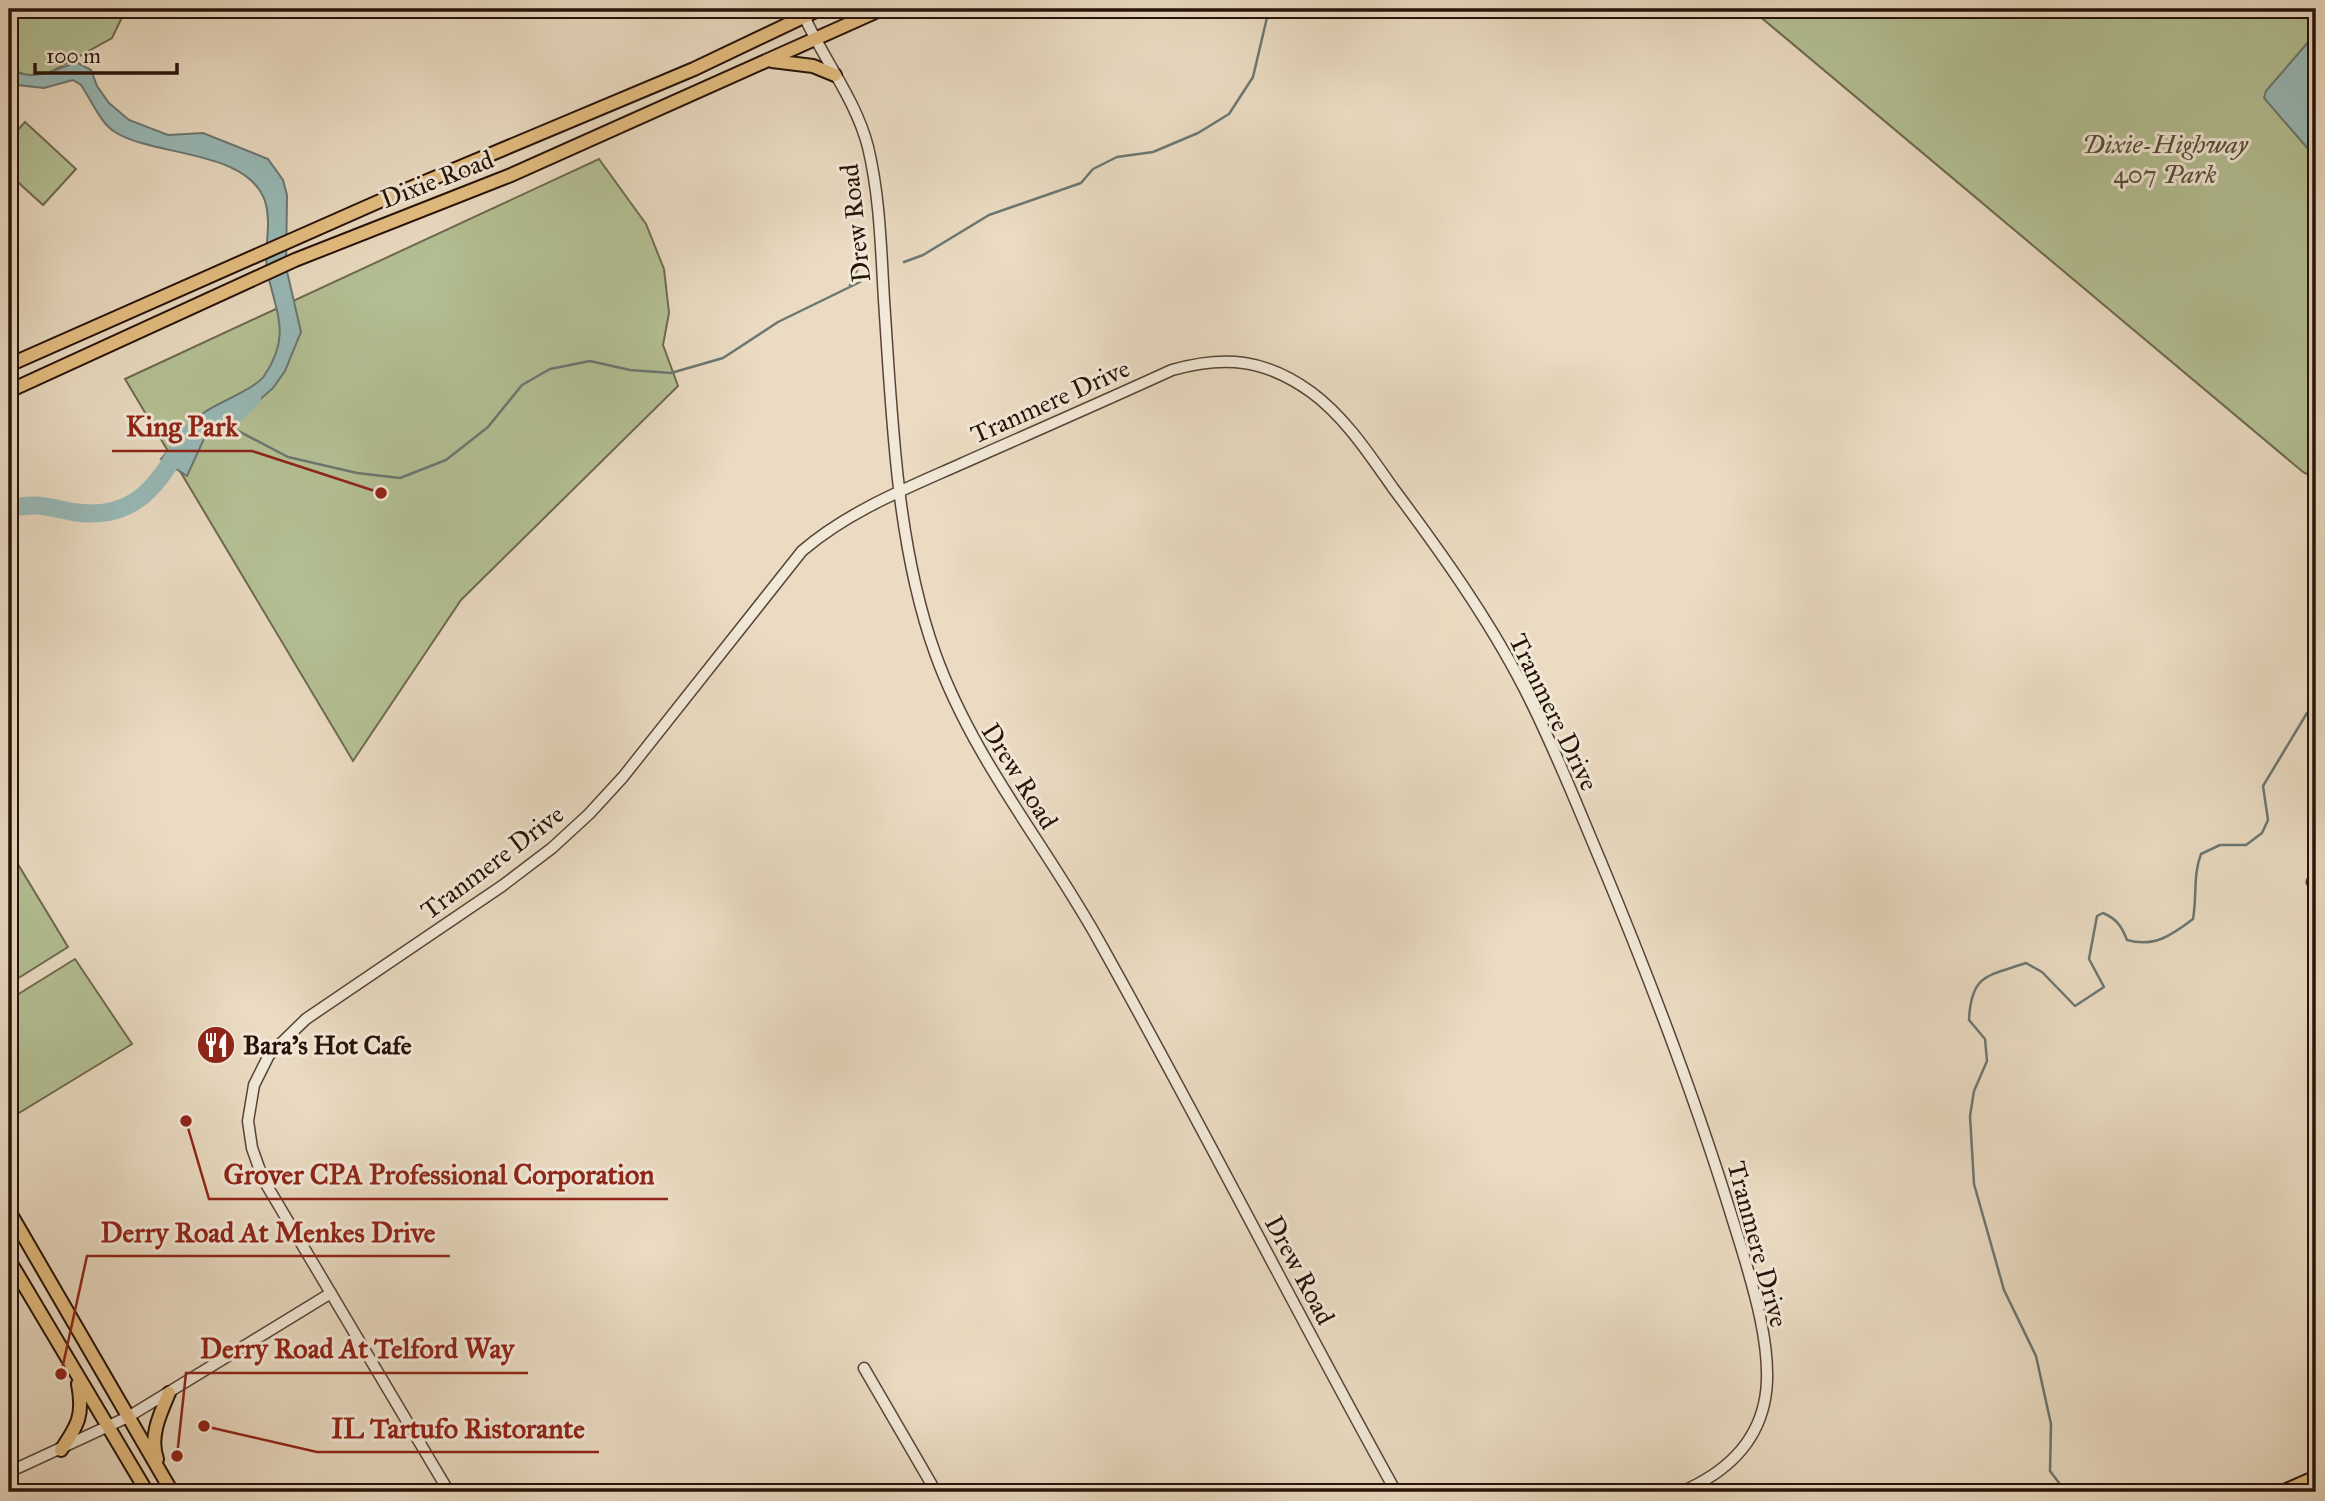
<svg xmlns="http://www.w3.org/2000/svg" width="2325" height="1501" viewBox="0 0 2325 1501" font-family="'IM FELL Great Primer',serif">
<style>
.green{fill:#b4c195;stroke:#6e6a4f;stroke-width:2}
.water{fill:#98bab8;stroke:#6b7772;stroke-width:2}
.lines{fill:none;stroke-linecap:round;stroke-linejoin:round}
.stream{stroke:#6b7772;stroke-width:2.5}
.river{stroke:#98bab8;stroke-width:18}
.minor-casing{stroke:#584437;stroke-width:13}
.major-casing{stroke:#271209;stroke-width:16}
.minor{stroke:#f1e8d7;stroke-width:10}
.major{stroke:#e5be81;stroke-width:12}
.labels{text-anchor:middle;stroke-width:6;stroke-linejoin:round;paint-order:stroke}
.park-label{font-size:26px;font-style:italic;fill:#584f3a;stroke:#f1e8d7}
.street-label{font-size:26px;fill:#271209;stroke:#f1e8d7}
.poi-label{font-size:26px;font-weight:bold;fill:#271209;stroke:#f1e8d7;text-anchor:start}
.leader{fill:none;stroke:#8f2418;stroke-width:2.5}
.callout-dot{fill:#8f2418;stroke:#f1e8d7;stroke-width:2.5}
.callout-label{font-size:28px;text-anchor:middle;font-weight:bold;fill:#8f2418;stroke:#f1e8d7;stroke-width:6;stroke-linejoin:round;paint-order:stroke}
</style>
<rect width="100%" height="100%" fill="#eadbc2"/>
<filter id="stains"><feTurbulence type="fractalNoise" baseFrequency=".00286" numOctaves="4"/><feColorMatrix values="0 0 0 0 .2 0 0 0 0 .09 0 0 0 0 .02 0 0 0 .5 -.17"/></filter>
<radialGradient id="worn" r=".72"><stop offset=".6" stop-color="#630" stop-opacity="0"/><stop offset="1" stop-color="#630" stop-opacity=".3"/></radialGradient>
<path class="green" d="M9,9H126L112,38L38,79L9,69Z
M1751,9H2316V479L2303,472Z
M25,122L76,169L43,205L9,174V140Z
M599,159L646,224L664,269L669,313L663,345L678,386L461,600L353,761L125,379Z
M16,861L68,947L9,984V865Z
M75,959L132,1044L9,1119V1000Z"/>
<path class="water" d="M2316,33V158L2264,98L2266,91Z
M76,62L91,70L97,86L109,103L129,120L168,135L203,133L268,159L283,180L287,195L286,267L301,332L285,371L273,388L257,402L208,430L187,476L161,459C175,444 188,424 205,412C219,402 255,389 264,376C291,337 277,315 268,275C262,251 273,226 265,201C247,149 154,157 115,132C101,124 90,98 81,85L73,80L44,88L9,84V69C32,82 54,71 76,62Z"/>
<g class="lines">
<path class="stream" d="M904,262L923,255L989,215L1081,183L1093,169L1117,157L1153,152L1198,133L1229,114L1253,77L1269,9
M850,285L859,266
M225,424L288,457L357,473L400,478L446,460L488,427L522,385L550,369L590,361L630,370L671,373L723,358L778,322L860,282
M2066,1492L2050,1471L2051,1424L2036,1356L2004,1290L1974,1184L1970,1116L1974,1091L1987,1061L1985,1039L1969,1020C1971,974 1988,976 2026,963L2042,972L2075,1006L2104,987L2089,959L2097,916L2103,913C2117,919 2122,927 2127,940C2154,948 2172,935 2193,919C2197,897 2193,874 2201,854L2220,845H2246L2262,833L2268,820L2263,786L2307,713L2316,714"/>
<path class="river" d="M9,509C36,502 46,507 73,512C136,522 160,483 187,434L225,424L252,398"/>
<g class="minor-casing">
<path id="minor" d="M804,16C824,60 856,100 868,147C880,197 881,250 884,300C892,416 896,544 935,653C973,759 1045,844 1099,941C1201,1123 1295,1310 1396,1492
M2312,882L2316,875
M864,1368L936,1492
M9,1472L128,1417L331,1293
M449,1492L263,1179L252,1148L248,1121L254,1085L269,1055L306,1019L502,886L552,848L589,814L623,777L802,551C849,511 905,489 961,464C1031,433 1102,402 1172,370C1225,355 1265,359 1311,392C1345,417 1369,454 1393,488C1440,551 1488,618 1524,688C1553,744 1576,803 1601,862C1649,977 1693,1092 1730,1211C1746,1264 1777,1350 1764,1404C1754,1448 1721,1475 1681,1492"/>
</g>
<g class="major-casing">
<path id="major" d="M772,61L813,66L835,75
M9,365L389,197L694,69L820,9
M9,391L295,260L511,175L882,9
M9,1211L172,1492
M9,1260L147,1492
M61,1450C78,1425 84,1415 78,1384
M157,1459C149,1437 160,1414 169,1393
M2282,1492L2316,1477"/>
</g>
<use href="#minor" class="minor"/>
<use href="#major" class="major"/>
</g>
<defs>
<g id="restaurant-disc" transform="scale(2.0125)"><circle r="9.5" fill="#8f2418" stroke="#f1e8d7"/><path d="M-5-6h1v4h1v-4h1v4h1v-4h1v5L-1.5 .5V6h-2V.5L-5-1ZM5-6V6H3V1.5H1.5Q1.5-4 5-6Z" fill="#fff"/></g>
</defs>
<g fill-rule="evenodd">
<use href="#restaurant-disc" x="216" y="1045"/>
</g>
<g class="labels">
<g class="park-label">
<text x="2165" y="153">Dixie-Highway<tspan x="2165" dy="30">407 Park</tspan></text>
</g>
<g class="street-label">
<text transform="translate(437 179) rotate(-21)" y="9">Dixie Road</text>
<text transform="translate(855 223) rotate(-96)" y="9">Drew Road</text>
<text transform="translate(1050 401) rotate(-24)" y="9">Tranmere Drive</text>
<text transform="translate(1554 712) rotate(64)" y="9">Tranmere Drive</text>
<text transform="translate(1020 776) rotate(58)" y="9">Drew Road</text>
<text transform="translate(492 862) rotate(-37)" y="9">Tranmere Drive</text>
<text transform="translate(1758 1244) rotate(75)" y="9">Tranmere Drive</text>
<text transform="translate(1300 1270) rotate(62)" y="9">Drew Road</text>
</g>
<g class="poi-label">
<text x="243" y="1054">Bara's Hot Cafe</text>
</g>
</g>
<path class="leader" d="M381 493L252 451H112M186 1121L209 1199H668M61 1374L87 1256H450M177 1456L186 1373H528M204 1426L317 1452H599"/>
<g class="callout-dot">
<circle cx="381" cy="493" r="7"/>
<circle cx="186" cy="1121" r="7"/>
<circle cx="61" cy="1374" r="7"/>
<circle cx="177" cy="1456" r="7"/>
<circle cx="204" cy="1426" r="7"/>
</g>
<g class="callout-label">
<text x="182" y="436">King Park</text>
<text x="439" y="1184">Grover CPA Professional Corporation</text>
<text x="268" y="1242">Derry Road At Menkes Drive</text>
<text x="357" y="1358">Derry Road At Telford Way</text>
<text x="458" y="1438">IL Tartufo Ristorante</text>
</g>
<rect width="2325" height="1501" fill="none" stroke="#eadbc2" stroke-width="35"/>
<rect x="10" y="10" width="2304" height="1480" fill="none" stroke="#271209" stroke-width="3.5"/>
<rect x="18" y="18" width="2290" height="1466" fill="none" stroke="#271209" stroke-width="2"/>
<path d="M35 63v10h142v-10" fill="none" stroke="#271209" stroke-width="3.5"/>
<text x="46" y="63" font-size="21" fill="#271209" stroke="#f1e8d7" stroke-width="5" paint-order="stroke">100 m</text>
<rect width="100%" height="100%" filter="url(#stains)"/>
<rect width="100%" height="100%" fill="url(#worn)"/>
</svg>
